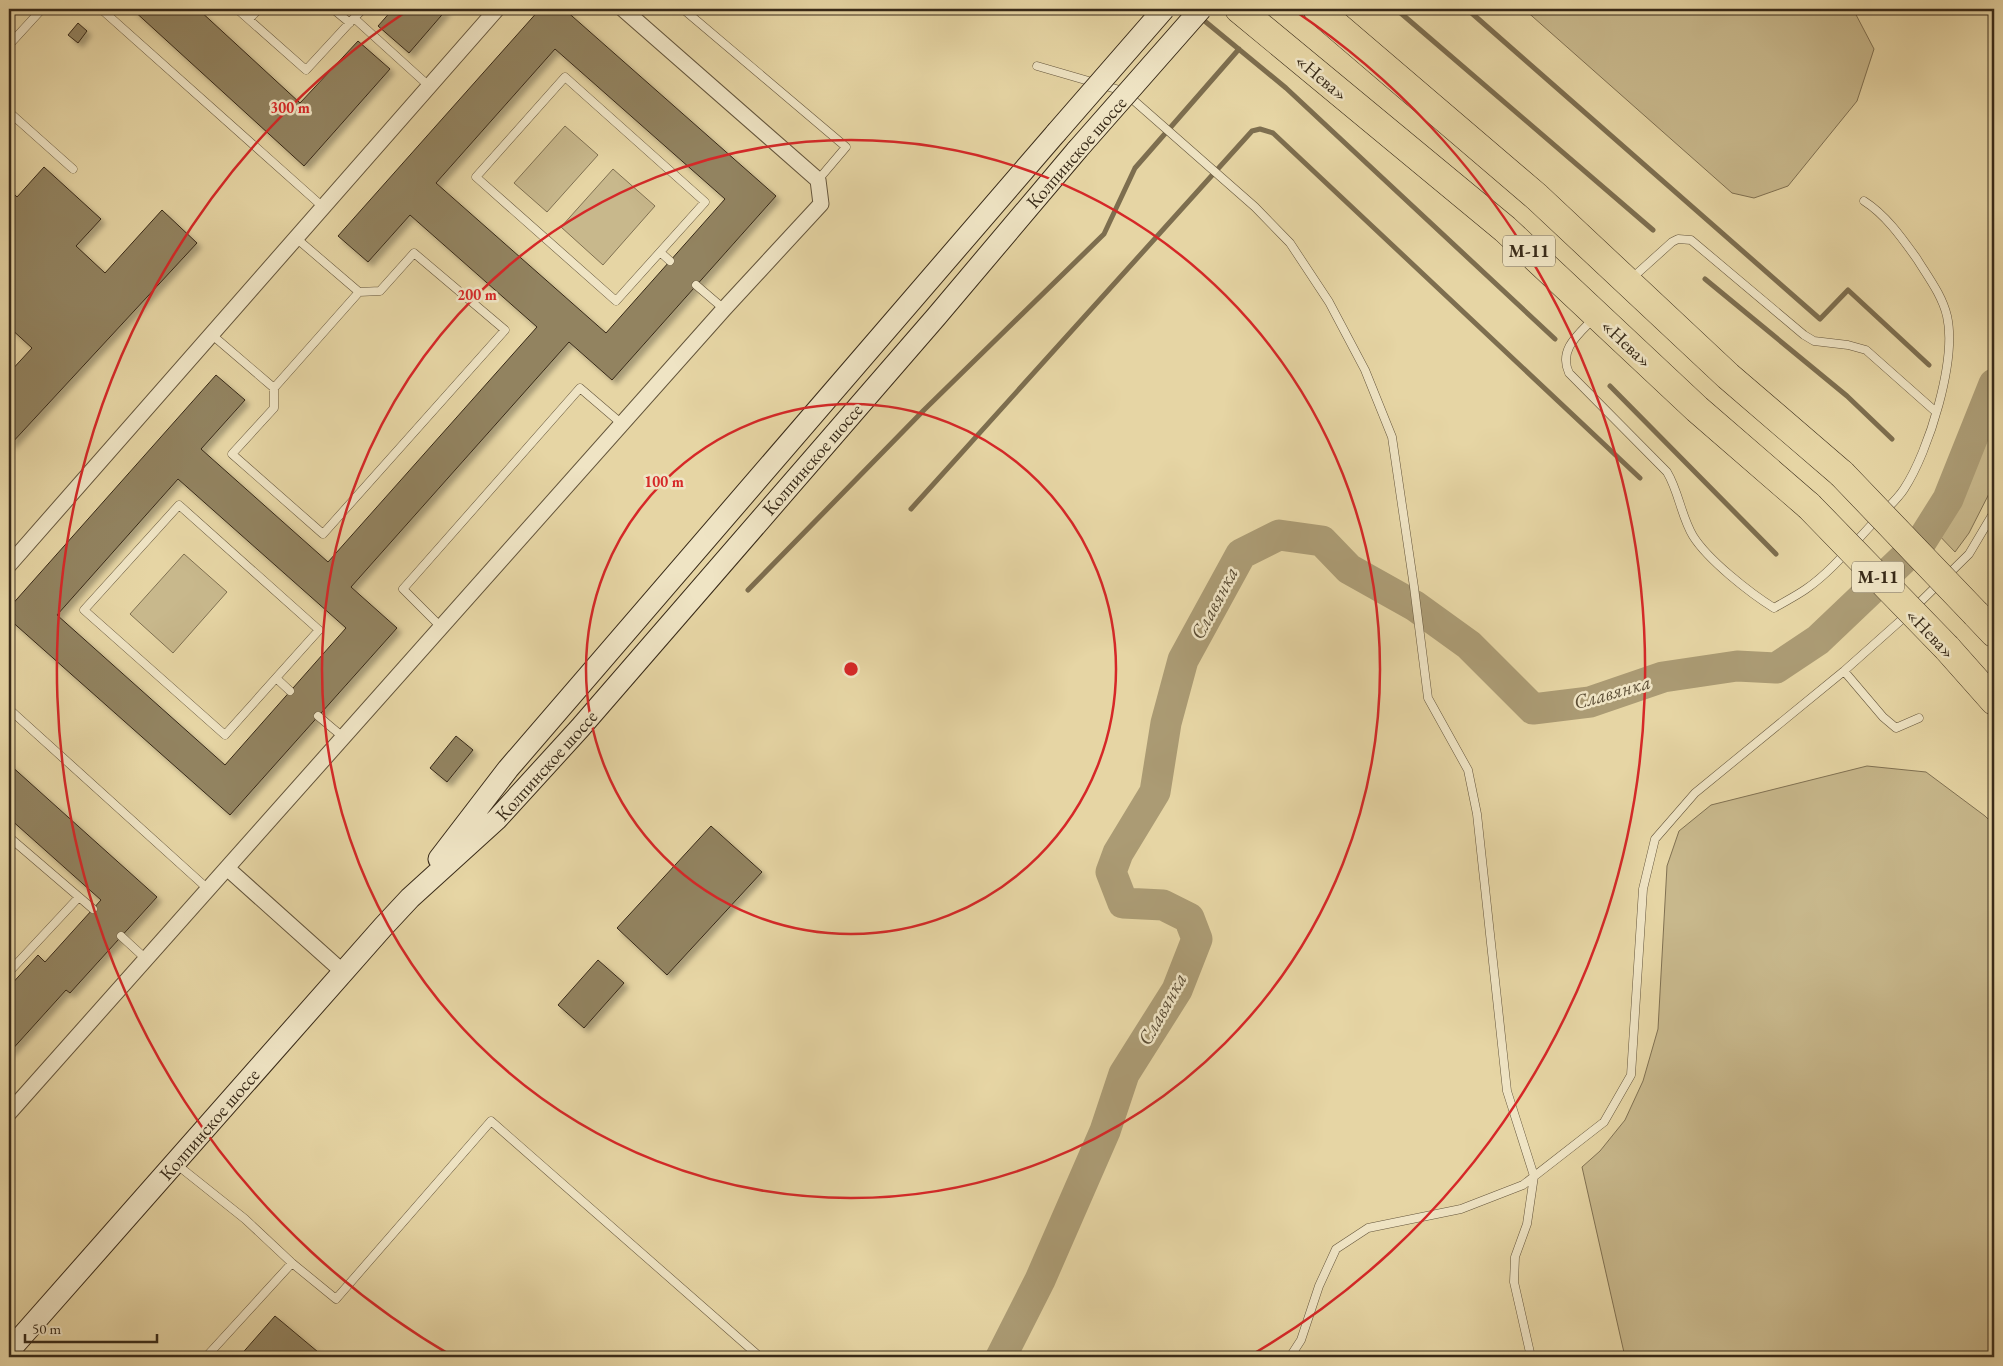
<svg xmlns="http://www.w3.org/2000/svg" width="2003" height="1366" viewBox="0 0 2003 1366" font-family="'EB Garamond',serif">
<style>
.green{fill:#c8b88c;stroke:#807152}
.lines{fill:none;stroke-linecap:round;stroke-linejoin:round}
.stream{stroke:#7d6e4f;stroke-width:5}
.river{stroke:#ab9b74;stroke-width:31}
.building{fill:#928361;stroke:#382a18;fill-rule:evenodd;filter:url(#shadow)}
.service-casing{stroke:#64553b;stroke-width:9}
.minor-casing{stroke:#64553b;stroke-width:17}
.secondary-casing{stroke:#382a18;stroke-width:23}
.motorway-casing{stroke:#382a18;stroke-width:29}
.service{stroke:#efe4c4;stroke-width:8}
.minor{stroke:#efe4c4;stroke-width:15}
.secondary{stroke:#efe4c4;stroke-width:21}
.motorway{stroke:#e6d5a4;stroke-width:28}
.secondary-bridge-casing{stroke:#382a18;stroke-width:23;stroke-linecap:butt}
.motorway-bridge-casing{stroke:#382a18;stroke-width:29;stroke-linecap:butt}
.secondary-bridge{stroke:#efe4c4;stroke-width:21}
.motorway-bridge{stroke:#e6d5a4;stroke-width:28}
.ring{fill:none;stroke:#d62828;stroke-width:2.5}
.labels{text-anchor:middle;stroke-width:5;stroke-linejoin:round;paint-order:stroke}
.shield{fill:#efe4c4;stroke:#6f624c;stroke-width:1}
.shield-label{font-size:18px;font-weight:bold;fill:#382a18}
.street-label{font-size:19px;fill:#382a18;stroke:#efe4c4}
.water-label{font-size:20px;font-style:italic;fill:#5a4c34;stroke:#efe4c4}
.centre{fill:#d62828;stroke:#efe4c4;stroke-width:2.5}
.ring-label{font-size:15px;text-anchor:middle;font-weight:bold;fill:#d62828;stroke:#efe4c4;stroke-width:5;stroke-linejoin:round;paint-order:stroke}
</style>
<defs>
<filter id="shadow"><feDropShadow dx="4.5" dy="4.5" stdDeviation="2.5" flood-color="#0004"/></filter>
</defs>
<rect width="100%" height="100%" fill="#e6d5a4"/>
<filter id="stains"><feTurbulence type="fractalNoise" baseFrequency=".004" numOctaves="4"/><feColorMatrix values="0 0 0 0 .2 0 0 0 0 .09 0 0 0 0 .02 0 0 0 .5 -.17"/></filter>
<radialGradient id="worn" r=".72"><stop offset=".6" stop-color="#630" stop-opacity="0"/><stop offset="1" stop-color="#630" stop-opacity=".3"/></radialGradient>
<path class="green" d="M1524,9H1853L1874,49L1857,101L1788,186L1754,198L1732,193Z
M565,126L598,155L547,212L514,183Z
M613,169L655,206L603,265L561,227Z
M1994,409V484L1969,533L1955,552L1933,529L1953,502Z
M184,554L227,592L173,653L130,614Z
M1867,766L1926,772L1985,816L1994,825V1357H1625L1582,1167L1600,1151L1625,1120L1643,1081L1658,1029L1667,866L1679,831L1711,805Z"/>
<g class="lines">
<path class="stream" d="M1396,9L1653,230
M1467,9L1820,319L1848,290L1929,365
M1201,18L1286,88L1555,339
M1705,279L1847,396L1892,439
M1610,386L1776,554
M911,509L1252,131L1260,129L1273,133L1640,478
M748,590L924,410L1104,234L1135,168L1239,49"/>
<path class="river" d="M1001,1357L1040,1280L1105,1131L1124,1074L1177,990L1197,939L1189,918L1163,905L1123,903L1111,872L1118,853L1155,792L1166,723L1183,660L1241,554L1279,535L1322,541L1349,569L1415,606L1469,645L1533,709L1590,702L1663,677L1737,666L1776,668L1818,640L1921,542L1948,499L1994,384"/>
</g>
<path class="building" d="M132,9H198L300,103L358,41L390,69L304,166Z
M393,9H447L409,53L378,26Z
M540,9H564L776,196L612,380L569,342L351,587L397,628L230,815L9,619V608L216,375L245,400L201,449L328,562L537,327L410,215L368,262L338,236ZM555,49L725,199L606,333L436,183ZM178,479L346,628L225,765L57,615Z
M78,23L87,31L78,43L68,35Z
M44,167L101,219L76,246L105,273L162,210L197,243L10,445L9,373L32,348L9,327V189L17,197Z
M456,736L473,750L447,782L430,768Z
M9,764L157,897L70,993L66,990L9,1053V987L38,955L45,962L101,900L9,818Z
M711,826L762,872L667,975L617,928Z
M598,960L624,983L584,1028L558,1005Z
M275,1316L324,1357H239Z"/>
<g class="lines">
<g class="service-casing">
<path id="service" d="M101,9L323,207
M237,9L306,70L354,18L429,86
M333,9L350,23
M683,9L846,147L818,180
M354,18L363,9
M249,19L259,9
M9,45L42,9
M1037,66L1123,91L1255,207L1290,243L1329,302L1365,370L1392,437L1414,587L1428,698L1468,770L1477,814L1507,1091L1534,1176L1527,1224L1515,1257L1514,1282L1531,1357
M565,77L705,202L616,301L476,177Z
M9,112L73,169
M660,252L670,261
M1631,279L1672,242L1678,239L1691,240L1804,335L1814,341L1848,345L1866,350L1936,412
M696,285L724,309
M1594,318C1579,334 1558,349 1569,373L1667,472C1679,492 1681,516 1693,536C1708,560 1750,593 1774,608C1784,602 1796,596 1806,589C1832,571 1854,543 1876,520C1885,510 1897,500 1904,489C1929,451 1957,360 1947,316C1942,295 1928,277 1917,259C1902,238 1886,215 1864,201
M211,334L274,388L359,292L296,238
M274,388V408L232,454L323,534L505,330L414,253L380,291L359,292
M179,505L319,630L225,735L84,610Z
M441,627L403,589L580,388L622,424
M1844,671L1883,717L1896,728L1919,718
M276,678L290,691
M9,709L208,889
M318,716L343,737
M9,837L93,909
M121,936L146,959
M9,972L79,897
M176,1164L245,1219L292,1263
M206,1357L292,1263L336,1299L491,1121L760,1357
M1290,1357L1301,1340L1319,1286L1336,1249L1368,1228L1461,1209L1523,1185L1604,1122L1631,1075L1643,889L1655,839L1695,793L1844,671L1908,614L1969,554L1994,512"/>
</g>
<g class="minor-casing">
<path id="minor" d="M9,565L497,9
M227,868L343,972
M9,1113L724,309L821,204L818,180L623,9"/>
</g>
<g class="secondary-casing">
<path id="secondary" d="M439,859L508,769L1056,133
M9,1351L383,927L410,898L497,819L580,728L936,317L1077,150"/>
</g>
<g class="motorway-casing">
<path id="motorway" d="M1239,9L1505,229L1697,409L1809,506
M1317,9L1537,197L1728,376L1842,474
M1976,614L1994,633
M1947,648L1994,701"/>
</g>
<use href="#service" class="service"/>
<use href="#minor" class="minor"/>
<use href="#secondary" class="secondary"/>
<use href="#motorway" class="motorway"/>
<g class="secondary-bridge-casing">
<path id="secondary-bridge" d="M1056,133L1164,9
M1077,150L1201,9"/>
</g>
<g class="motorway-bridge-casing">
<path id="motorway-bridge" d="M1842,474L1976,614
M1809,506L1947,648"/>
</g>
<use href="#secondary-bridge" class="secondary-bridge"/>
<use href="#motorway-bridge" class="motorway-bridge"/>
</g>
<g class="ring">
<circle cx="851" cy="669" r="265"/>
<circle cx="851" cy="669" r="529"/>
<path d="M454 1357A794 794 0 0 1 407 11M1295 11A794 794 0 0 1 1248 1357"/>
</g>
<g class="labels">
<g class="shield">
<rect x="1503" y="235.5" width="52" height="31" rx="4"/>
<rect x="1852" y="561.5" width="52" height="31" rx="4"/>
</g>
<g class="shield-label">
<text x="1529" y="257">М-11</text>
<text x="1878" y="583">М-11</text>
</g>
<g class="street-label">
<text transform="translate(1322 77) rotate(40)" y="7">«Нева»</text>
<text transform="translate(1076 152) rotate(-49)" y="7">Колпинское шоссе</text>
<text transform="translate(1627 343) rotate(43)" y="7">«Нева»</text>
<text transform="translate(812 459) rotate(-49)" y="7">Колпинское шоссе</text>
<text transform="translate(1931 633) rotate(46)" y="7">«Нева»</text>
<text transform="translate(546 765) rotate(-48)" y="7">Колпинское шоссе</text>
<text transform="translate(209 1124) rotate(-49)" y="7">Колпинское шоссе</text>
</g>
<g class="water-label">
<text transform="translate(1214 603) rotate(-62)" y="7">Славянка</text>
<text transform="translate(1612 692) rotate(-16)" y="7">Славянка</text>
<text transform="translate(1162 1009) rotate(-61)" y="7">Славянка</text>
</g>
</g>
<circle cx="851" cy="669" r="8" class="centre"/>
<g class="ring-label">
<text x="290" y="113">300 m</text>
<text x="477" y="300">200 m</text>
<text x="664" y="487">100 m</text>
</g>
<rect width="2003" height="1366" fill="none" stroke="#e6d5a4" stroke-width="30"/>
<rect x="10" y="10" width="1983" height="1346" fill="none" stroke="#382a18" stroke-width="2.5"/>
<rect x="15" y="15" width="1973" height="1336" fill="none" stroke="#382a18"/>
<path d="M25 1334v8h132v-8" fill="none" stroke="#382a18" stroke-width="2.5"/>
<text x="32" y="1334" font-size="15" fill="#382a18" stroke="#efe4c4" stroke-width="4" paint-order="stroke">50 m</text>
<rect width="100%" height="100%" filter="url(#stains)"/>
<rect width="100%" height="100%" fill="url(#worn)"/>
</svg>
